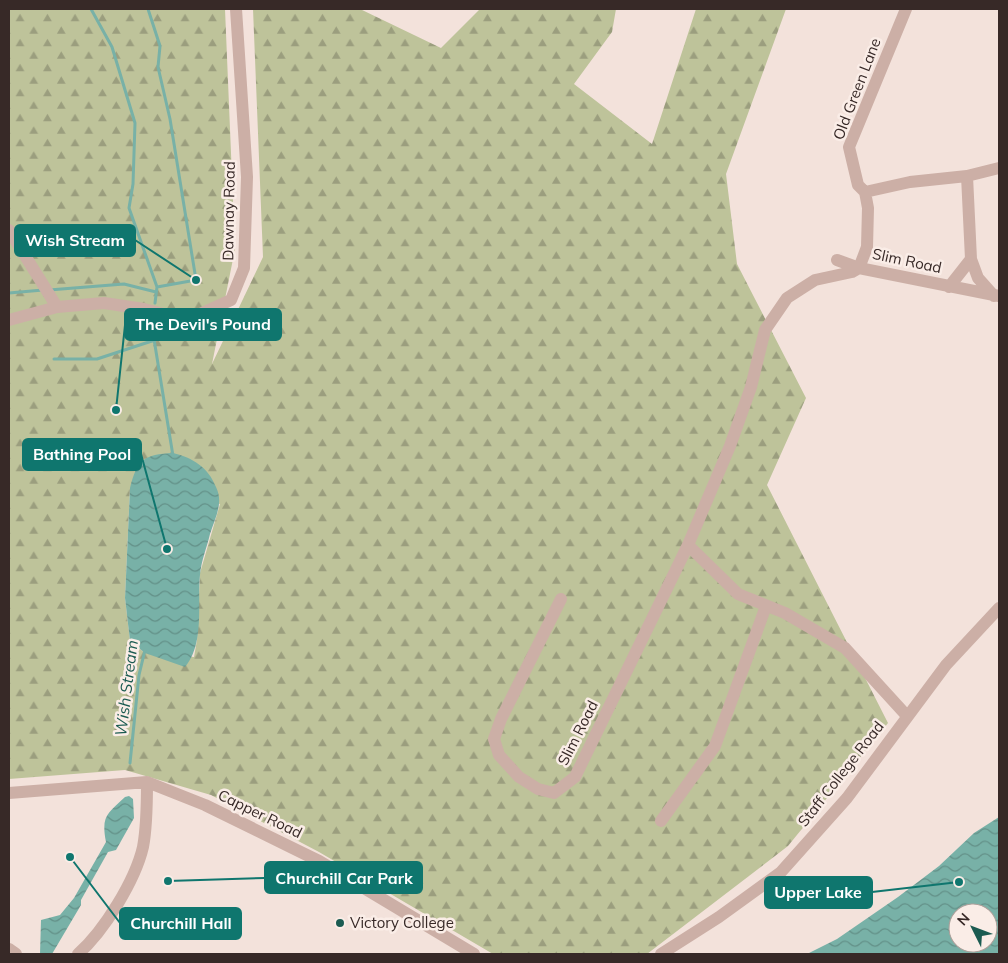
<svg xmlns="http://www.w3.org/2000/svg" width="1008" height="963" viewBox="0 0 1008 963" font-family="Mulish,sans-serif">
<style>
.forest{fill:url(#forest-firs);fill-rule:evenodd}
.water{fill:url(#water-waves);fill-rule:evenodd}
.lines{fill:none;stroke-linecap:round;stroke-linejoin:round}
.stream{stroke:#78b1a7;stroke-width:3}
.minor{stroke:#ccafa6;stroke-width:12}
.poi-dot{fill:#1b5b51;stroke:#faede7;stroke-width:2}
.labels{text-anchor:middle;stroke-width:5;stroke-linejoin:round;paint-order:stroke}
.street-label{font-size:15px;fill:#372927;stroke:#faede7}
.poi-label{font-size:15px;fill:#372927;stroke:#faede7;text-anchor:start}
.water-label{font-size:16px;font-style:italic;fill:#1b5b51;stroke:#faede7}
.leader{fill:none;stroke:#0f766e;stroke-width:2}
.callout-dot{fill:#0f766e;stroke:#faede7;stroke-width:2}
.callout{fill:#0f766e;stroke:#0f766e;stroke-width:2}
.callout-label{font-size:16px;text-anchor:middle;font-weight:bold;fill:#fff}
</style>
<defs>
<pattern id="forest-firs" width="22" height="20" patternUnits="userSpaceOnUse" patternTransform="scale(1.25)"><rect width="22" height="20" fill="#bec39a"/><path d="M5 1l3.5 6h-7zM16 11l3.5 6h-7z" fill="#9b9e7e"/></pattern>
<pattern id="water-waves" width="16" height="10" patternUnits="userSpaceOnUse" patternTransform="scale(1.25)"><rect width="16" height="10" fill="#78b1a7"/><path d="M0 5q4-4 8 0t8 0" fill="none" stroke="#639088"/></pattern>
</defs>
<rect width="100%" height="100%" fill="#f3e2db"/>
<path class="forest" d="M9,9H225L235,249L212,364L263,257L253,9H360L441,48L480,9H616L612,32L574,84L652,144L696,9H786L726,174L737,264L806,398L767,485L888,723L788,846L647,954H493L319,852L211,795L125,770L9,779ZM130,488L220,504L200,573L197,640L194,657L145,653L130,641L125,598Z"/>
<path class="water" d="M173,453C193,458 208,467 216,487C224,503 215,518 210,534C207,547 201,561 200,575C197,604 205,643 185,667L145,653L130,641L125,598L130,488C137,460 144,454 173,453Z
M129,796L133,799L134,818L116,850L108,852L81,900V905L52,954H40L41,920L60,915L74,898L106,842C101,816 107,814 125,797Z
M999,817V954H807L837,939L898,897L939,866L974,833ZM958,913H988V943H958Z"/>
<g class="lines">
<path class="stream" d="M91,9L112,47L135,123L133,184L129,208L157,287L155,303
M148,9L160,46L158,67L170,119L196,280L157,287
M49,290L124,284L156,292
M9,293L43,290
M154,320L153,333L173,456
M54,359H97L155,340
M130,763L139,675L145,650"/>
<path class="minor" d="M967,176L999,168
M865,192L910,182L967,176L971,259L949,287
M9,230L57,307
M971,259L978,278L994,296
M837,260L859,268L999,296
M859,268L867,247L868,208L865,192L858,185L849,147L906,9
M9,320L57,307L104,303L144,309L187,320L231,300L244,268L247,177L236,9
M688,545L738,594L785,613L845,648L907,716
M561,599L501,719L494,739L499,755L519,777L538,789L554,793L575,777L688,545L730,446L751,387L765,330L787,298L815,280L852,272L859,268
M9,793L147,782L205,805L319,861L474,954
M661,821L715,746L766,606
M9,949L16,954
M78,954C104,931 135,881 143,847C147,826 147,804 147,782
M661,954L719,917L781,872L847,798L946,665L999,608"/>
</g>
<circle class="poi-dot" cx="340" cy="923" r="5"/>
<g class="labels">
<g class="street-label">
<text transform="translate(857 89) rotate(-69)" y="5">Old Green Lane</text>
<text transform="translate(229 211) rotate(-89)" y="5">Dawnay Road</text>
<text transform="translate(907 261) rotate(12)" y="5">Slim Road</text>
<text transform="translate(578 733) rotate(-63)" y="5">Slim Road</text>
<text transform="translate(841 774) rotate(-52)" y="5">Staff College Road</text>
<text transform="translate(260 814) rotate(26)" y="5">Capper Road</text>
</g>
<g class="poi-label">
<text x="350" y="928">Victory College</text>
</g>
<g class="water-label">
<text transform="translate(126 688) rotate(-83)" y="6">Wish Stream</text>
</g>
</g>
<path class="leader" d="M196 280L135 240M116 410L125 325M167 549L141 454M168 881L265 878M959 882L872 892M70 857L120 923"/>
<g class="callout-dot">
<circle cx="196" cy="280" r="5"/>
<circle cx="116" cy="410" r="5"/>
<circle cx="167" cy="549" r="5"/>
<circle cx="168" cy="881" r="5"/>
<circle cx="959" cy="882" r="5"/>
<circle cx="70" cy="857" r="5"/>
</g>
<g class="callout">
<rect x="15" y="225" width="120" height="31" rx="5"/>
<rect x="125" y="309" width="156" height="31" rx="5"/>
<rect x="23" y="439" width="118" height="31" rx="5"/>
<rect x="265" y="862" width="157" height="31" rx="5"/>
<rect x="765" y="877" width="107" height="31" rx="5"/>
<rect x="120" y="908" width="121" height="31" rx="5"/>
</g>
<g class="callout-label">
<text x="75" y="246">Wish Stream</text>
<text x="203" y="330">The Devil's Pound</text>
<text x="82" y="460">Bathing Pool</text>
<text x="344" y="884">Churchill Car Park</text>
<text x="818" y="898">Upper Lake</text>
<text x="181" y="929">Churchill Hall</text>
</g>
<rect width="1008" height="963" fill="none" stroke="#372927" stroke-width="20"/>
<g transform="translate(973 928) rotate(312)"><circle r="24" fill="#faede7" stroke="#ac9f9a"/>
<path d="M0-4L9 19L0 12L-9 19Z" fill="#1b5b51"/>
<text y="-8" font-size="14" font-weight="bold" text-anchor="middle" fill="#372927">N</text>
</g>
</svg>
